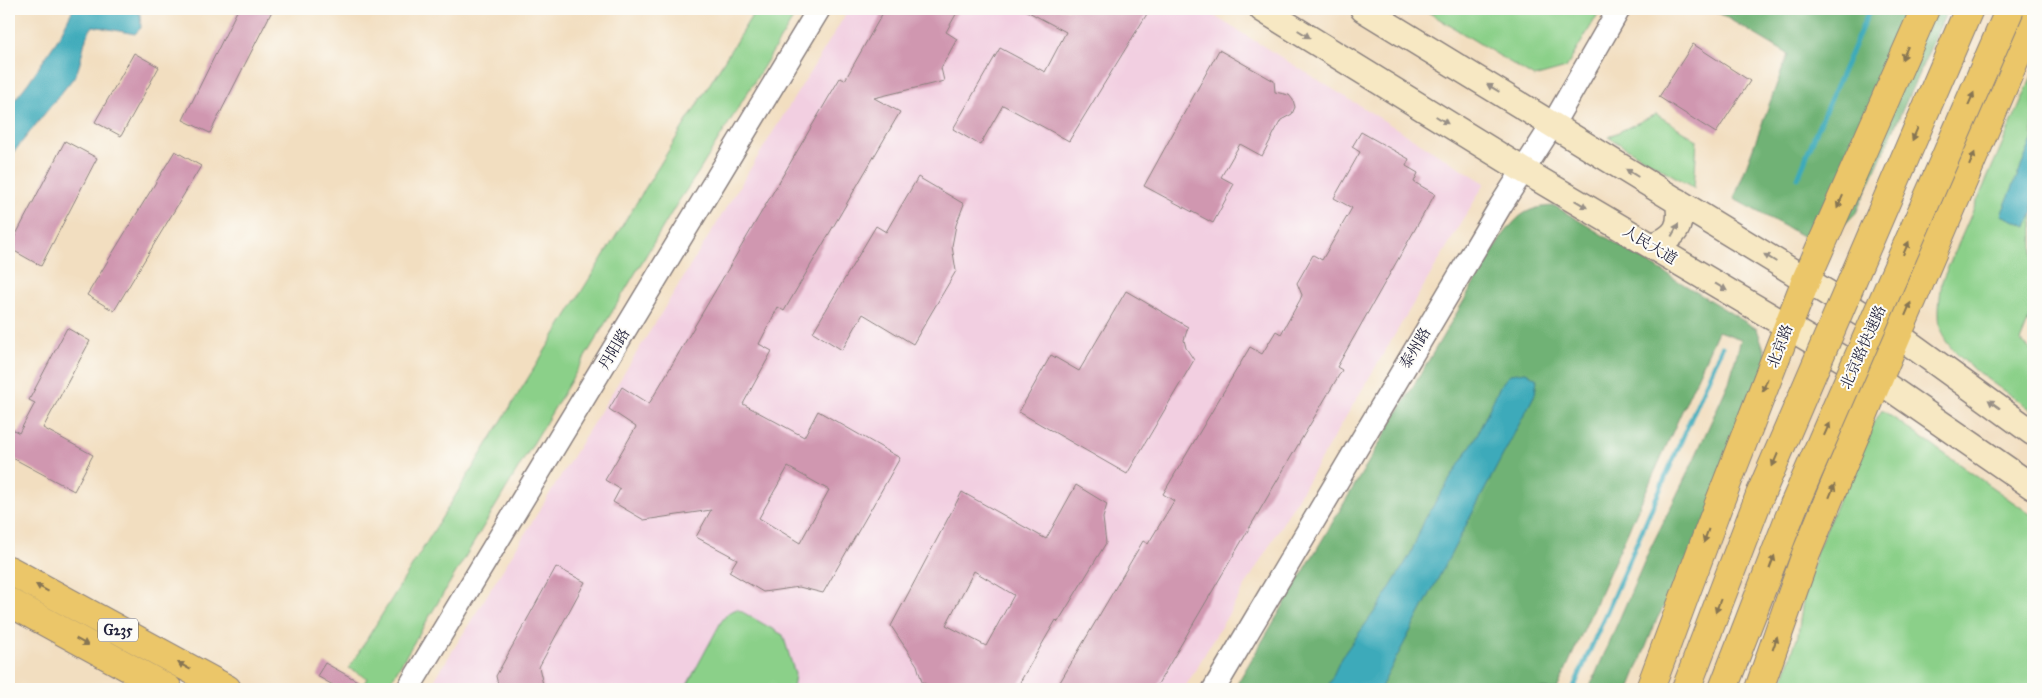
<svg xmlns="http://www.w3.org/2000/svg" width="2042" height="698" viewBox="0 0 2042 698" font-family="'IM FELL Great Primer','Noto Serif SC',serif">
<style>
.built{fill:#f2cfe1}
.green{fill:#8bd089;stroke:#567962}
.forest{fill:#70b275;stroke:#496a58}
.water{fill:#3caaba;stroke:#2f667a}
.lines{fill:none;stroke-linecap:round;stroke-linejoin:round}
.stream{stroke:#3caaba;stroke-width:5}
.building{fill:#d097b0;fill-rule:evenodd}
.tertiary-casing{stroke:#8a807e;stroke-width:25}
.secondary-casing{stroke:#8a807e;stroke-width:28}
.primary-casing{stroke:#8a807e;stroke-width:30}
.trunk-casing{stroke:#8a807e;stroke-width:30}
.tertiary{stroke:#fff;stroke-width:22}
.secondary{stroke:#f7e8c3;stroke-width:25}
.primary{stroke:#ebc669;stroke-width:28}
.trunk{stroke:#ebc669;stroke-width:28}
.trunk-bridge-casing{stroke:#8a807e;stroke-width:30;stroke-linecap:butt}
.trunk-bridge{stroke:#ebc669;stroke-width:28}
.oneway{fill:#978f86}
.oneway2{fill:#867452}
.labels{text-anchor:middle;stroke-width:4;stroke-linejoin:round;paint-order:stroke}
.shield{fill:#fdfcf7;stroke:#646373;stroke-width:1}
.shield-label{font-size:14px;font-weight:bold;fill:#22223b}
.street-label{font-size:15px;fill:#22223b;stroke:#fdfcf7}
</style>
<rect width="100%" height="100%" fill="#fdfcf7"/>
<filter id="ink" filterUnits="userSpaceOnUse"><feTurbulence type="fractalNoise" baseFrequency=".02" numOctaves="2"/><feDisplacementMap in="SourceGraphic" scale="10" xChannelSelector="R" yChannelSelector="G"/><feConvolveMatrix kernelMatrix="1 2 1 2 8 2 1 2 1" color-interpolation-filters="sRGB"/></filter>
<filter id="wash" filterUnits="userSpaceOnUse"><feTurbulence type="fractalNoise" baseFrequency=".0096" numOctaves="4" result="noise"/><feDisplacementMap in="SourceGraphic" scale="20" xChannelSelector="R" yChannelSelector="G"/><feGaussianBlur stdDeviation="1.12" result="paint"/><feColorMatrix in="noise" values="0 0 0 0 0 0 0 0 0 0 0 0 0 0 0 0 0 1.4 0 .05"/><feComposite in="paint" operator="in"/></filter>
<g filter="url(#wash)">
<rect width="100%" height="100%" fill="#f2dec0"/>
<path class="built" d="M849,9H1203L1485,183L1184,689H429Z"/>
<path class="green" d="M756,9H799L698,173L678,202L386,689H361L367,678L349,668Z
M1423,9H1601L1566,68L1534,77Z
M2033,74V309L2020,341L2033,351V411C2010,394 1949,358 1941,331C1937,314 1940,297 1942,281Z
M1656,114L1697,140L1694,188L1608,137Z
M1882,410L2033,516V689H1780L1798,635L1803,600L1816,553L1864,439Z
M737,609L783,635L795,674L793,689H685L721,622L728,613Z"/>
<path class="forest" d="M1712,9H1948L1856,213L1832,237L1812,241L1734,199L1788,54Z
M1555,206L1757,329L1768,361L1711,521L1657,619L1629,689H1589L1648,553L1691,466L1729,382L1741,339L1718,331L1557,689H1234L1501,238C1518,216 1525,207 1555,206Z"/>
<path class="water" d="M73,9L134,10L140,14L141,28L135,34L93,26C81,41 84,59 75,76L9,158V107L28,83L58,39Z
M2033,138V213L2027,226L2001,215Z
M1526,372L1537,379L1535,394L1380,689H1327L1341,658L1380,604L1410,555L1425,519L1475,439L1500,386L1510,374Z"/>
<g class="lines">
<path class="stream" d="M1798,178L1817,130L1870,9
M1573,689L1722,347"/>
</g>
<g id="blocks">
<path class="building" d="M238,9H273L210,133L183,120Z
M885,9H959L946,32L957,39L941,68L944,81L874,98L900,112L784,311L778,307L759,344L772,351L743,404L804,437L818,411L900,458L823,593L799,587L763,592L729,572L737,559L696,537L711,510L644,520L613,502L620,489L605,480L636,427L609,409L622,387L649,404L840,78L845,80ZM788,467L829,490L800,543L759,518Z
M1023,9H1150L1069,141L1003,105L980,145L953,129L1000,48L1045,72L1066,32Z
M1693,44L1750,81L1716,133L1659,97Z
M1219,50L1274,81L1275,92L1289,95L1293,100L1295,107L1292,114L1281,120L1262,156L1240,144L1221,177L1234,184L1213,223L1144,186Z
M134,53L159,67L121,136L95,122Z
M1361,132L1409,159L1406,166L1418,173L1414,182L1435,194L1337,367L1342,370L1155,689H1056L1143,541L1148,544L1174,501L1163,494L1250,347L1262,354L1276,331L1281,334L1300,300L1302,295L1297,283L1313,255L1322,260L1352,208L1334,198L1360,152L1352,147Z
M65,141L97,158L41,266L9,248Z
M175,151L201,166L114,311L87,295Z
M918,177L964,204L956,225L952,246L956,271L913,344L863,314L842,350L813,332L876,226L886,232Z
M1126,291L1188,327L1184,340L1186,348L1194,360L1127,474L1019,412L1051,355L1079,371Z
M67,328L90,341L43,428L93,455L74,491L9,456V427L19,433L35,403L29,400Z
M1076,485L1107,504L1103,518L1106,543L1058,622L1056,620L1016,689H935L922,682L917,665L891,626L962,492L1046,539ZM974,571L1014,595L986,646L946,625Z
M556,567L585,582L539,667L544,689H499L496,676Z
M325,663L372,689H340L317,676Z"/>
</g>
</g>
<g filter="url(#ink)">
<use href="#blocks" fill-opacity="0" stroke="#8a807e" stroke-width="1"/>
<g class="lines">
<g class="tertiary-casing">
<path id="tertiary" d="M408,689L819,9
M1214,689L1501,205L1553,124L1619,9"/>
</g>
<g class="secondary-casing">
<path id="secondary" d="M1262,9L1523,170L1878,380L2033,487
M1363,9L1906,341L2033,433
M1652,246C1676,237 1683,227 1678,201"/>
</g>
<g class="primary-casing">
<path id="primary" d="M1650,689L1718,506L1806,280L1925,9
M1759,689L1806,554L1873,392L2033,17"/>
</g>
<g class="trunk-casing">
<path id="trunk" d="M9,570L227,689
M9,602L168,689
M1686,689L1760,495
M1723,689L1794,505"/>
</g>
<use href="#tertiary" class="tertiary"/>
<use href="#secondary" class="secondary"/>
<use href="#primary" class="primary"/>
<use href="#trunk" class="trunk"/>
<g class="trunk-bridge-casing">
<path id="trunk-bridge" d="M1760,495L1969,9
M1794,505L2010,9"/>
</g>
<use href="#trunk-bridge" class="trunk-bridge"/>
</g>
<defs><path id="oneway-solid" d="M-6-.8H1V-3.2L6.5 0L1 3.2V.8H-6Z" transform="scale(1.25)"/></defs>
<g class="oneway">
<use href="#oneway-solid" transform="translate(1304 34) rotate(32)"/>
<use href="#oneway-solid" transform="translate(1493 88) rotate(-149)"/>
<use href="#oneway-solid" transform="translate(1442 120) rotate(32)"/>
<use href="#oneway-solid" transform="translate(1632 173) rotate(-148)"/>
<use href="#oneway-solid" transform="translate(1581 204) rotate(31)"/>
<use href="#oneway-solid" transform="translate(1675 230) rotate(-61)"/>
<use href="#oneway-solid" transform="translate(1770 258) rotate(-148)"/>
<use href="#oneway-solid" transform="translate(1721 287) rotate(31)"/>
<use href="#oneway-solid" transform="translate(1994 404) rotate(-144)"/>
</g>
<g class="oneway2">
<use href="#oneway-solid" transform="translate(1905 53) rotate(114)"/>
<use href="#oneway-solid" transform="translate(1971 99) rotate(-66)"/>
<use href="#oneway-solid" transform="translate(1915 134) rotate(113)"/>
<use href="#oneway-solid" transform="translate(1972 159) rotate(-67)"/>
<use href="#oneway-solid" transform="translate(1840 202) rotate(114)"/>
<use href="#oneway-solid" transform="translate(1906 248) rotate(-66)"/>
<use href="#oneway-solid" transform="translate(1908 309) rotate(-67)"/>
<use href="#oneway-solid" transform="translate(1765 385) rotate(111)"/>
<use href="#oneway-solid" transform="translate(1827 429) rotate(-66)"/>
<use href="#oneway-solid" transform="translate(1775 460) rotate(113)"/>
<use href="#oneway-solid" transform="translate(1832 491) rotate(-68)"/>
<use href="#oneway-solid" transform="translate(1706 536) rotate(110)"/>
<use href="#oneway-solid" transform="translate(1772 562) rotate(-69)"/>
<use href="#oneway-solid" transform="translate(42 588) rotate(-151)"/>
<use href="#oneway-solid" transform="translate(1718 606) rotate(111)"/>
<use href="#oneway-solid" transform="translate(82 642) rotate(29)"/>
<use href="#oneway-solid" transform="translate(1775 643) rotate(-71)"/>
<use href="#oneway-solid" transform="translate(184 666) rotate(-151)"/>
</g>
</g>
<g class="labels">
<rect class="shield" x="98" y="618.5" width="40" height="23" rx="4"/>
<g class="shield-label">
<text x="118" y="635">G235</text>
</g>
<g class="street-label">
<text transform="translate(1650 245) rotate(31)" y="5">人民大道</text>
<text transform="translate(1780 346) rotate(-69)" y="5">北京路</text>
<text transform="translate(1863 347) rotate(-66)" y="5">北京路快速路</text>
<text transform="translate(1415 348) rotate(-59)" y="5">泰州路</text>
<text transform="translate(614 349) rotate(-59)" y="5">丹阳路</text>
</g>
</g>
<rect width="2042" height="698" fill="none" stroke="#fdfcf7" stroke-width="30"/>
</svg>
